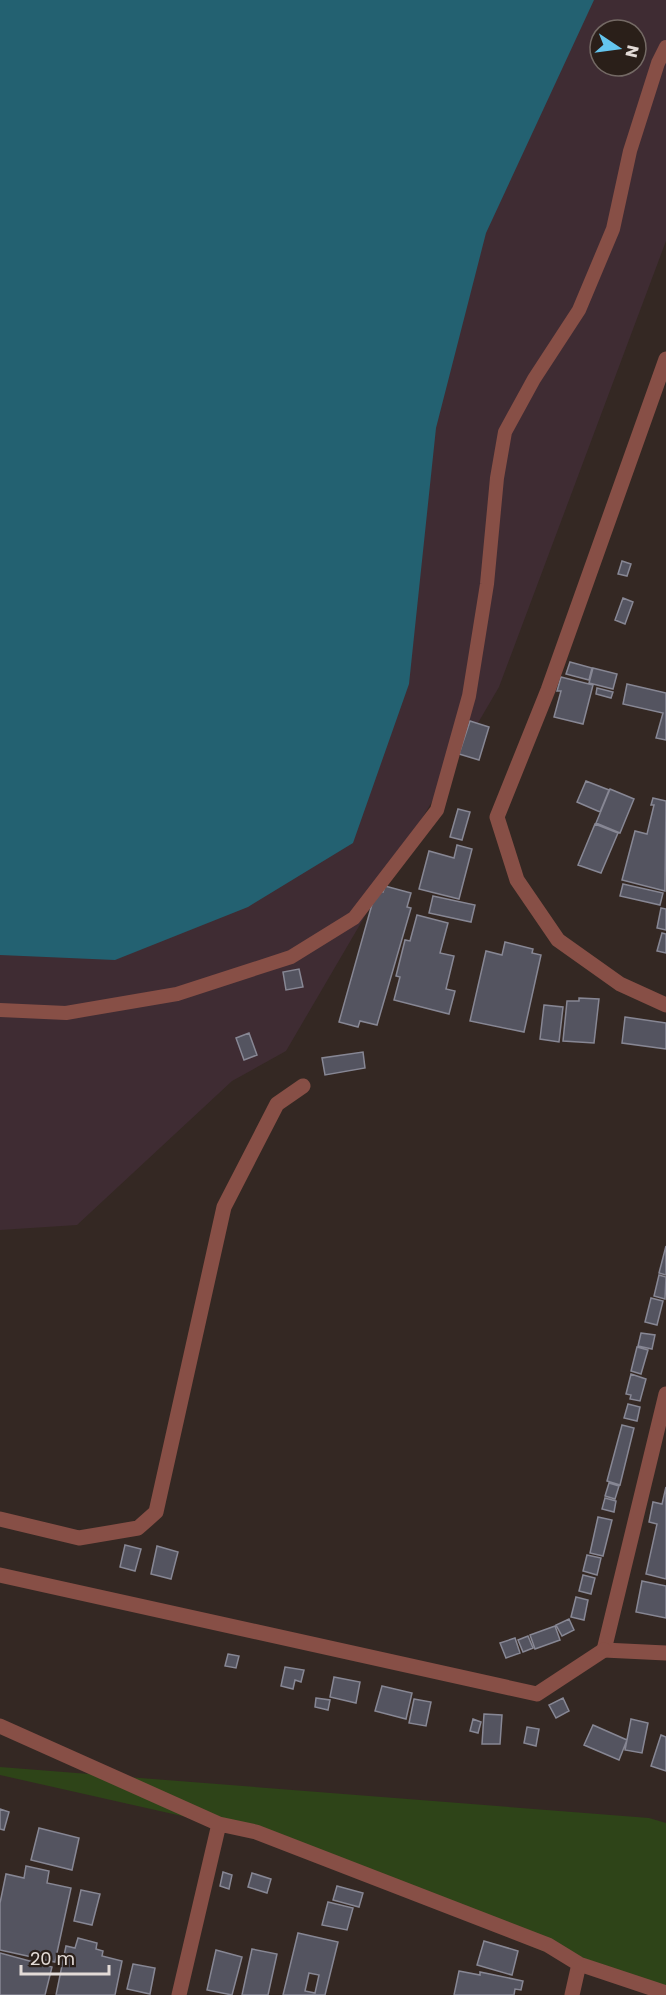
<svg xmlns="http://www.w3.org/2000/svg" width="666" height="1995" viewBox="0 0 666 1995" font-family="Poppins,sans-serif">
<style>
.commercial{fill:#3f2c33;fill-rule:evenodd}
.green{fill:#2e4418}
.water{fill:#236171}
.building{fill:#545460;stroke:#878794;stroke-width:1.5;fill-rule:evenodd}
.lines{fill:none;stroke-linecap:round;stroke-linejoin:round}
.service{stroke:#874f46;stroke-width:14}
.minor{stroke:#874f46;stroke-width:15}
.tertiary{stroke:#874f46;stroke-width:15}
</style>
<rect width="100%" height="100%" fill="#342823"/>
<path class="commercial" d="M0,0H666V241L499,687L286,1051L232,1081L77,1225L0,1230ZM600,30H636V66H600Z"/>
<path class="green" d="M0,1767L649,1818L666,1823V1995H650L253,1832L0,1775Z"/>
<path class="water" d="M0,0H594L486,233L436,428L409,684L353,843L248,907L115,960L0,955Z"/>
<path class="building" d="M622,561L631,564L627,576L618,574Z
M623,598L633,602L625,624L615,620Z
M570,662L592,668L589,680L566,674Z
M593,668L617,674L613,689L589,683Z
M561,677L593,685L583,724L554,717L561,691H557Z
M627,684L666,693V740L656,738L663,713L623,704Z
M597,688L613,692L611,698L596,694Z
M470,721L489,727L479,760L459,754Z
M586,781L609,790L600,812L577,802Z
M610,789L634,799L620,833L596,823Z
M653,798L666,801L665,891L622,880L635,831L647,834L654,805H651Z
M458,809L470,812L462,840L450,837Z
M595,824L618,833L601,873L578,865Z
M457,845L472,849L459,899L419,889L429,851L454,858Z
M623,884L663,893L660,905L620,896Z
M385,886L411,893L407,907L411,908L377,1025L360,1021L358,1027L339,1022L376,890L383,892Z
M433,896L475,905L471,922L429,913Z
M661,908L666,909V930L657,928Z
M417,915L448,923L440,953L454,956L446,989L455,991L449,1014L394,1000L400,977L396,976L405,940L410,941Z
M662,933L666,934V953L657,951Z
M505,942L533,949L532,953L541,955L524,1032L470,1021L486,951L502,955Z
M299,969L303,987L286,990L283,972Z
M579,998L599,999L594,1043L563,1041L567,1001H579Z
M544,1005L563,1007L559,1042L540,1039Z
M625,1017L666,1023V1049L622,1043Z
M249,1033L257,1055L244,1060L236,1038Z
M363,1052L365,1068L325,1075L322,1058Z
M666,1246V1275L659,1273Z
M659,1275L666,1277L665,1299L654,1296Z
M651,1298L663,1301L657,1325L645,1322Z
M641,1333L655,1335L652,1349L638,1346Z
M637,1347L648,1350L641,1374L631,1371Z
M631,1374L646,1379L640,1401L630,1399L631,1395L626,1394Z
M628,1404L640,1407L637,1421L624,1418Z
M622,1425L634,1428L620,1485L607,1481Z
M609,1483L619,1486L615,1499L605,1496Z
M666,1487V1579L646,1574L657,1524L649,1522L653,1502L662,1504Z
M605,1498L616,1501L614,1512L602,1509Z
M598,1517L612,1520L603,1556L590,1553Z
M125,1545L141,1549L135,1571L120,1567Z
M157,1546L178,1552L171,1579L151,1574Z
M587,1555L601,1558L597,1575L583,1571Z
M583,1575L595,1578L591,1594L579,1591Z
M642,1581L666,1586V1618L636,1612Z
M576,1597L588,1600L584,1620L571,1617Z
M569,1619L574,1630L562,1636L556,1625Z
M555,1626L560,1640L535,1649L530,1635Z
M528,1636L533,1648L523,1652L518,1640Z
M515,1638L520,1653L506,1658L500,1643Z
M228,1654L239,1656L236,1668L225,1666Z
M285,1667L304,1670L301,1682L295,1680L293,1689L281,1686Z
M334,1677L360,1682L356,1703L330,1697Z
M382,1686L412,1693L406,1719L375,1711Z
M316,1698L330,1700L328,1710L315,1707Z
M563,1698L569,1711L556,1718L549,1705Z
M414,1699L431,1702L426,1726L409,1723Z
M484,1714L502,1715L500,1744H482Z
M473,1719L481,1722L478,1733L470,1731Z
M631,1719L648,1723L642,1753L625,1750Z
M593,1725L627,1740L619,1760L584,1745Z
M527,1727L539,1729L536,1746L524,1743Z
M661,1735L666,1737V1771L651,1766Z
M0,1809L9,1812L4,1830L0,1829Z
M39,1828L79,1838L72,1870L31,1860Z
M26,1866L49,1871L47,1883L71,1888L55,1962L0,1950V1903L6,1874L24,1878Z
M223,1872L232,1875L229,1889L220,1886Z
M252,1873L271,1879L267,1893L248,1887Z
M337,1886L363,1893L359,1907L333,1900Z
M81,1890L100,1894L92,1925L74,1921Z
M328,1902L353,1908L347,1930L322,1925Z
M298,1933L338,1942L325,1995H283ZM309,1973L319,1975L315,1993L305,1991Z
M78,1938L97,1943L96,1949L103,1951L102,1956L122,1961L115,1995H56L66,1946L75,1948Z
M484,1941L518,1951L512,1975L477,1965Z
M252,1949L277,1954L268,1995H242Z
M216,1950L242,1957L232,1995L207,1990Z
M0,1953L52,1967L45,1995H0Z
M133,1964L155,1968L150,1994L127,1989Z
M459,1971L480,1975V1972L523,1981L521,1990L515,1989L514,1995H454Z"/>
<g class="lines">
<path class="service" d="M0,1010L66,1013L177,994L291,957L354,918L437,810L469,696L487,584L497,478L505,432L534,379L579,310L613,229L630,151L658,63L666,47"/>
<path class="minor" d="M666,359L548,690L497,817L517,880L558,940L620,984L666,1005
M666,1394L604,1650L666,1653
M0,1519L79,1538L138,1528L156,1512L224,1207L277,1104L303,1086
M0,1726L219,1824L256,1832L548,1945L579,1964L666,1993
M179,1995L219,1824
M572,1995L579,1964"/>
<path class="tertiary" d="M0,1575L537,1694L604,1650"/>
</g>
<g transform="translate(618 48) rotate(103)"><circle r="28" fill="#2a1f19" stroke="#746a65" stroke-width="1.5"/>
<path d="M0-4.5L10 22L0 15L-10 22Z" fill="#64c5ee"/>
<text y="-9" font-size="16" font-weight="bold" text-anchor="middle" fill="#e3dbd7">N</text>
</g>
<path d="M21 1965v9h88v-9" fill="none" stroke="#e3dbd7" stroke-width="3"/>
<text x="30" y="1965" font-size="18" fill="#e3dbd7" stroke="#2a1f19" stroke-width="4.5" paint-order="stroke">20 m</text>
</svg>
